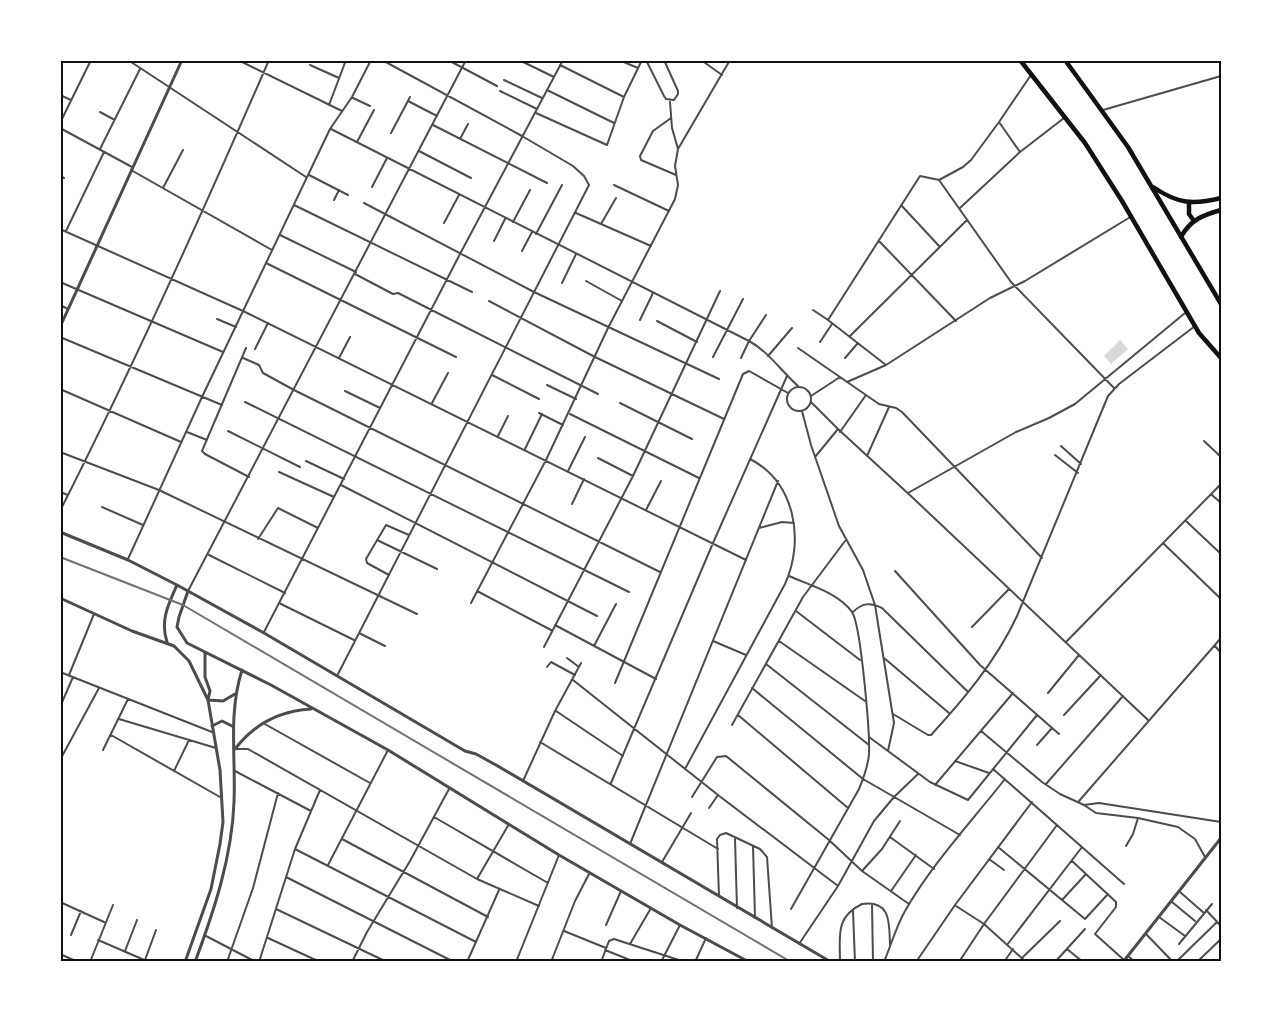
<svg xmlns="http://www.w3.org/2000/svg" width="1281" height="1022" viewBox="0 0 1281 1022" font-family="Barlow,sans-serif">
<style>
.water{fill:#d9d9d9}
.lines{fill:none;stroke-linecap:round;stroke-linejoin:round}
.minor{stroke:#4c4c4c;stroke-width:2}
.tertiary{stroke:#4c4c4c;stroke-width:3}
.primary{stroke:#111;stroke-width:4.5}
.rail{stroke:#707070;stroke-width:2}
.neatline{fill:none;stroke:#111;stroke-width:2}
</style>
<rect width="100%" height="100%" fill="#fff"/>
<path class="water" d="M1120,340L1128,349L1111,364L1104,356Z"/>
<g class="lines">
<path class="minor" d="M128,60L306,177
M238,60L342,111
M448,60L497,86
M519,60L554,77
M608,60L612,62L617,60
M619,60L638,68
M646,60L664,96L666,99L674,100L678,94V91L664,60
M701,60L722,75
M310,65L339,78
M560,65L624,97
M504,80L542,98
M547,90L614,123
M500,91L537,109
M60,95L71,100
M353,98L370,106
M408,101L437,116
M670,102L672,128L678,149
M329,105L346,60
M1103,110L1221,76
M100,112L113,119
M536,113L607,145L624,97L642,60
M671,118L653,131L640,156L641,160L676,175
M999,122L1020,152
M60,123L91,60
M433,125L547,183
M60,128L132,167
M331,129L749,341C769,352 782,372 799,387
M391,133L410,97
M460,139L468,124
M357,142L374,110
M100,149L140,69
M419,151L471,178
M131,170L272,250
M309,175L348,195
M60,176L64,178
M939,180L1011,282L1114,388
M614,185L669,211
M372,187L387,158
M163,188L183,150
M334,200L339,190
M364,203L534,292L719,379
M294,205L472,292
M901,205L940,247
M960,208L1020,152L1064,118
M576,213L651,246
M513,222L530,190
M444,223L459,195
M601,224L616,198
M60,229L243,311L746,560
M66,231L104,152
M536,234L562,185
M280,235L356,272
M494,241L505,219
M879,241L956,321
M522,251L532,232
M266,263L456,357
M355,274L393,294L398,293L598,394
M586,281L622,301
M60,282L223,352
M562,283L576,254
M489,301L595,357L724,419
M60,305L68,309
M813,310L828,320L886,365
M217,319L236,327
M640,320L653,293
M828,320L920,176L939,180L963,167L971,160L999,122L1031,75
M657,321L697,342
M850,336L967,220
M60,337L222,405
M820,342L832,324
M246,348L202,451L205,454L249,477
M798,348L879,404L896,408L902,412L1042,558
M255,349L268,323
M768,356L792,328
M713,357L743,299
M243,358L259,365L263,373L294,390L660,572
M339,358L350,337
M741,358L749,341L766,315
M845,358L858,343
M492,375L539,399
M847,382L886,365L990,298L1025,281L1132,216
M547,385L576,399
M787 399a12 12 0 1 1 24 0a12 12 0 1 1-24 0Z
M60,389L181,442
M345,391L380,408
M811,396L840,377
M245,402L629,592
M811,402L838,429L913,498L1148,720
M432,403L448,373
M620,403L692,439
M802,411L811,445L839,526L863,570L875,605L894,723L888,751
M539,413L563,425
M570,414L699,478
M228,431L300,467
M187,432L207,440
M840,432L866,395
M498,436L508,416
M1204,441L1221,457
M1061,446L1081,464
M525,449L542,414
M60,452L159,490L417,614
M1055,455L1078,473
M867,456L889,407
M815,457L838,429
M598,458L633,476
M306,461L344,479
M568,471L585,437
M279,472L334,497
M341,485L597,616
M60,492L68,495
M908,493L1016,432L1049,418L1075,404L1185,313
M1212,495L1221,503
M572,504L584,479
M102,507L143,525
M646,510L661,481
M60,511C135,363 203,212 269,60
M1186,521L1221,554
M759,528L782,522L794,523
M258,539L278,508L318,528
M377,540L437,569
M1163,543L1221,599
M209,555L285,593
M128,559L202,397L330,129L352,97L371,60
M895,571L980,665L1059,734
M389,575L367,563L366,559L386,525L409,535
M789,576C809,585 839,593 852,612C861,625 870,734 869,754C868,766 864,777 859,789L791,909
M188,591L466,60
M477,591L551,630
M279,603L354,640
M471,603L546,460L608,328L675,199L678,185L675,166L678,149L730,60
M796,611L860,660
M853,612C862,603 870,602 882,608L967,691
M555,625L656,679
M972,627L1009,589
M264,632L460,254L563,60
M359,633L385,646
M713,641L746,655
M779,641L865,701
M1066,642L1221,484
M594,646L616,604
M1215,646L1221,653
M544,647L633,476L720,291
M567,658L579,667
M884,658L949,713
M766,664L869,745
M547,667L551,662L575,675
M60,672L212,732
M69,675L94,614
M337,676L589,185L584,176L573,166L522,136L382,60
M573,680L718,795L838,886
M615,683L743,374L749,371L788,393
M752,688L863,779L960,835
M1048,693L1079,655
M60,707L73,677
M556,711L623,756
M893,714L928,735H931C964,699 996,661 1017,616L1108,396L1119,384L1195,326
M738,715L848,808
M1064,715L1101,675
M119,719L216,748
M263,723L370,783
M732,725L803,597L845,541
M981,731L1042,782L1060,794L1084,805L1096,813L1138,818L1178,827L1195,839L1205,857
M111,735L220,797
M869,737L930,782L968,800L1037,715
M540,742L718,849
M1037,745L1052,728
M236,749H248L477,879L539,906
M103,750L128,699
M60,760L99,688
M955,761L989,773
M685,769L785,584C805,540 795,482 750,459
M993,769L1124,884
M174,771L189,740
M235,771L311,811
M523,781L555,711L581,663
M611,783L713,543L787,376
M1046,784L1123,696
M935,785L1013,693
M692,797L717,757L726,756L829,840L862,871L909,904
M1079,801L1221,638
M1084,805L1099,803L1221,822
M709,808L718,795
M434,817L548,883
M890,837L934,869
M342,839L488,917
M735,839L737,908
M630,844L778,481
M753,846L755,918
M1126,846L1133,834L1138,818
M998,847L1085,919L1108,894
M295,849L476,942
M989,859L1004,870
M1072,861L1116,902V907L1095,934L1124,960
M662,862L691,813
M328,865L388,750
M862,871L882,849L900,821
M286,877L454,962
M477,879L509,824
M60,887V886
M891,891L916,855
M1180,892L1204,913
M719,896L717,839L720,835L726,833L760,849L767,857L772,928
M1062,900L1086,874
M60,902L104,922
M1172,902L1195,921
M872,904L873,962
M956,906L984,924L1026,962
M276,909L387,962
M1206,910L1221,926
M853,911L855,962
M1159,917L1185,936
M606,925L621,891
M564,931L606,948
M1146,934L1173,962
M71,935L81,911
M206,936L256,962
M268,938L320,962
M98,940L149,962
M630,944L651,908
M799,944L838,886L874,821L894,797L918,774
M1179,944L1212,904
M1007,945L1082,847
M1067,949L1083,962
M605,950L635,962
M125,951L137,920
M60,954L78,962
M1128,956L1135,962
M1023,957L1060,921
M145,960L156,930
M90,962L113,905
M227,962L253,888L278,793
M259,962L295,849L320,790
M352,962L367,932L410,861L449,789
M467,962L499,890
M516,962L559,855
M551,962L575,901L589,874
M601,962L609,941L614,939L685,962
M661,962L680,925
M695,962L706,938
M840,962C840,936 835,917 862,904C892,900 889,924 890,945
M884,962C891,945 896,927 905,911C932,864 971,822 1005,779
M916,962L955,905L1032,802
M959,962L984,924L1057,825
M1004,962L1013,949
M1055,962L1085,929
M1176,962L1217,922
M1197,962L1221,939"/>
<path class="tertiary" d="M60,327L182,60
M60,532L128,560L177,585L264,633L465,751L476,754L496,765L831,962
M188,591L179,617L177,627L187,643L271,685L388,750L559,855L680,925L749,962
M60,598L132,631L174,646L189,661L208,700L220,770L223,822L220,844L211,889L185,962
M167,642C160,621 168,605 177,585
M205,653V677L210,691L208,700L223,701L235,694
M212,726L222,721L232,726
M235,749C254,724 279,711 311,709
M195,962C214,911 232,857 234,802C236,758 228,714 242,670
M1123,962L1221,838"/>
<path class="primary" d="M1020,60L1085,143L1122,201L1199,333L1221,358
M1065,60L1128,147L1221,304
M1153,187C1178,204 1193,205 1221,198
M1189,203V214L1194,221
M1181,237C1190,220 1203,215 1221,210"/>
<path class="rail" d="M60,557L183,605L791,962"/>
</g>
<rect width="1281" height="1022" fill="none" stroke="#ffffff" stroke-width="123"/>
<rect x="62" y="62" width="1158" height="898" class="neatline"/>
</svg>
